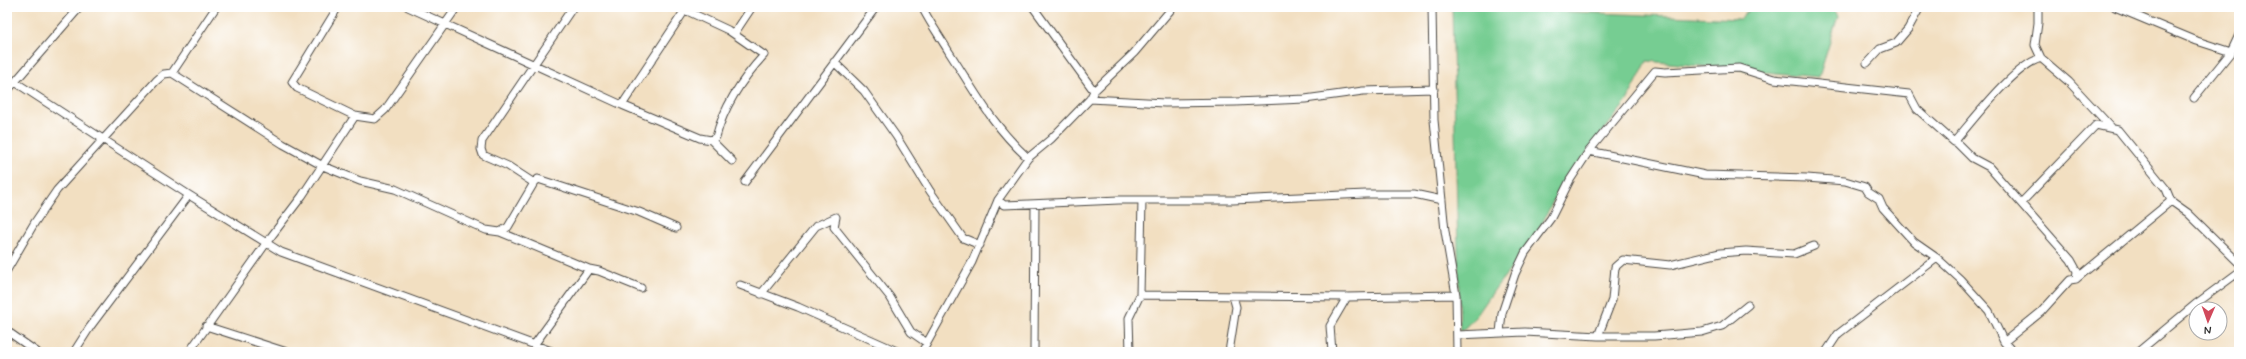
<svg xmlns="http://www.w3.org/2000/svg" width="2246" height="359" viewBox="0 0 2246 359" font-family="Mynerve,sans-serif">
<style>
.green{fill:#76cd92;stroke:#507c5e}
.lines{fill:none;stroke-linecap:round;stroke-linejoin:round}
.minor-casing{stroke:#494642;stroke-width:9}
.minor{stroke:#fff;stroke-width:7}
</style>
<rect width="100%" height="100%" fill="#fff"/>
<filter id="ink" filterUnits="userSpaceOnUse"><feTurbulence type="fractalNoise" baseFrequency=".025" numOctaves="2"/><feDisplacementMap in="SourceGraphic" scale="8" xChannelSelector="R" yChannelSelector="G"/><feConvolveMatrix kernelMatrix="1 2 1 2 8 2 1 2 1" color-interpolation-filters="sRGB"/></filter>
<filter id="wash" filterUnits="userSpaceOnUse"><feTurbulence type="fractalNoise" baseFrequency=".012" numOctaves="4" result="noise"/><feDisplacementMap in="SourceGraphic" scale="16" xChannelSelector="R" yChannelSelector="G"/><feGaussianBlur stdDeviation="0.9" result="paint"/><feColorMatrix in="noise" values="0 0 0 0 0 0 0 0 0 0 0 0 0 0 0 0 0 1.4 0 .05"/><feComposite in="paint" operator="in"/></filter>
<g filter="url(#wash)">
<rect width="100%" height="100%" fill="#f2dfc1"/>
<path class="green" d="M1452,7L1741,19L1751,7H1833L1838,16L1819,77L1647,61L1627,101L1560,187L1534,240L1497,286L1477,315L1460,333Z"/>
</g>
<g filter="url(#ink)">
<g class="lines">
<g class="minor-casing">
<path id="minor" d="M338,7L292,82L297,88L355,116L375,119L385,110L457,7
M408,7L622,105L700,138L711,140L716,137C724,106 742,79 764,55L728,30L685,10L622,105
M922,7C930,23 940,37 949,52C975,92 992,125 1028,158
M1033,7L1094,91
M1432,7L1434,120L1445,231L1456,295L1457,352
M2115,7L2197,41L2231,52L2239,35
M734,34L752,7
M2041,58L2069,82L2111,127
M834,62L864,91L896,136L930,191L963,238L980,245
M1867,63L1880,49L1896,43L1908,29L1920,7
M172,73L283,144L323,166L360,181L395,189L486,230L500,232L508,227L534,183L538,179L639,212L676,228
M15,82L189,195L281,252L554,352
M7,91L80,7
M2194,98L2231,52
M1090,99L1165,103L1235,102L1305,99L1363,91L1434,89
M711,140L732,161
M1955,141C1974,119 2015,65 2041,58L2035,45L2038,23V7
M1589,151L1705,175L1807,178L1845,181L1865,187L1868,192L1879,199L1883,208L1914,242L1937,258L1960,279L1989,311L2004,342L2013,352
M745,182L876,7
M534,183L508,166L483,155L481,149L482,141L573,7
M998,200L1004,205L1119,200H1233L1366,194H1414L1442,200
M2021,203L2096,125L2118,130L2166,189L2171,201L2188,213L2239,263
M500,232L589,269
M7,270L35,222L57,190L156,81L164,74L172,73L216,7
M2076,279L2171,201
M740,285L798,307L899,352
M761,294L816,226L836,217L834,227L890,297L911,332L927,343
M1140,295L1347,297L1456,295
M206,326L287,352
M7,331L37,352
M1500,333L1502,313L1515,274L1525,253L1551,218L1570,180L1589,151L1655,71L1665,72L1739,68L1774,79L1909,94L1917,109L1954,142L1955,141L1972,158L1989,167L2071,260L2077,271L2076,279L2070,280L2041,312L2004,342
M1457,335L1525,332L1598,336H1654L1702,332L1722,326L1748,305
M1598,336L1612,300L1615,267L1623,260L1670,265L1720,253L1746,251L1794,254L1814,246
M534,345L589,269L599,271L641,288
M74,352L90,327L189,195
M189,352L267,242L302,196L355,116
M922,352L972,262L998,200L1028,158L1051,139L1090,99L1094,91L1134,53L1173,7
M1034,352L1035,204
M1130,352L1129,318L1140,295L1142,200
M1229,352L1236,307L1233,296
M1332,352L1330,326L1347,297
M1826,352L1838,334L1937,258
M2138,352L2197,303L2239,272"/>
</g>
<use href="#minor" class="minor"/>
</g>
</g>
<rect width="2246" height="359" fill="none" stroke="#fff" stroke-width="24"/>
<g transform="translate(2208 321) rotate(182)"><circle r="19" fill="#ffffff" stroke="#aaaaaa"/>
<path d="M0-3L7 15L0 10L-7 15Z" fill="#d1495b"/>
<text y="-6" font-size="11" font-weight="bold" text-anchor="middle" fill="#2b2b2b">N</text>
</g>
</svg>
